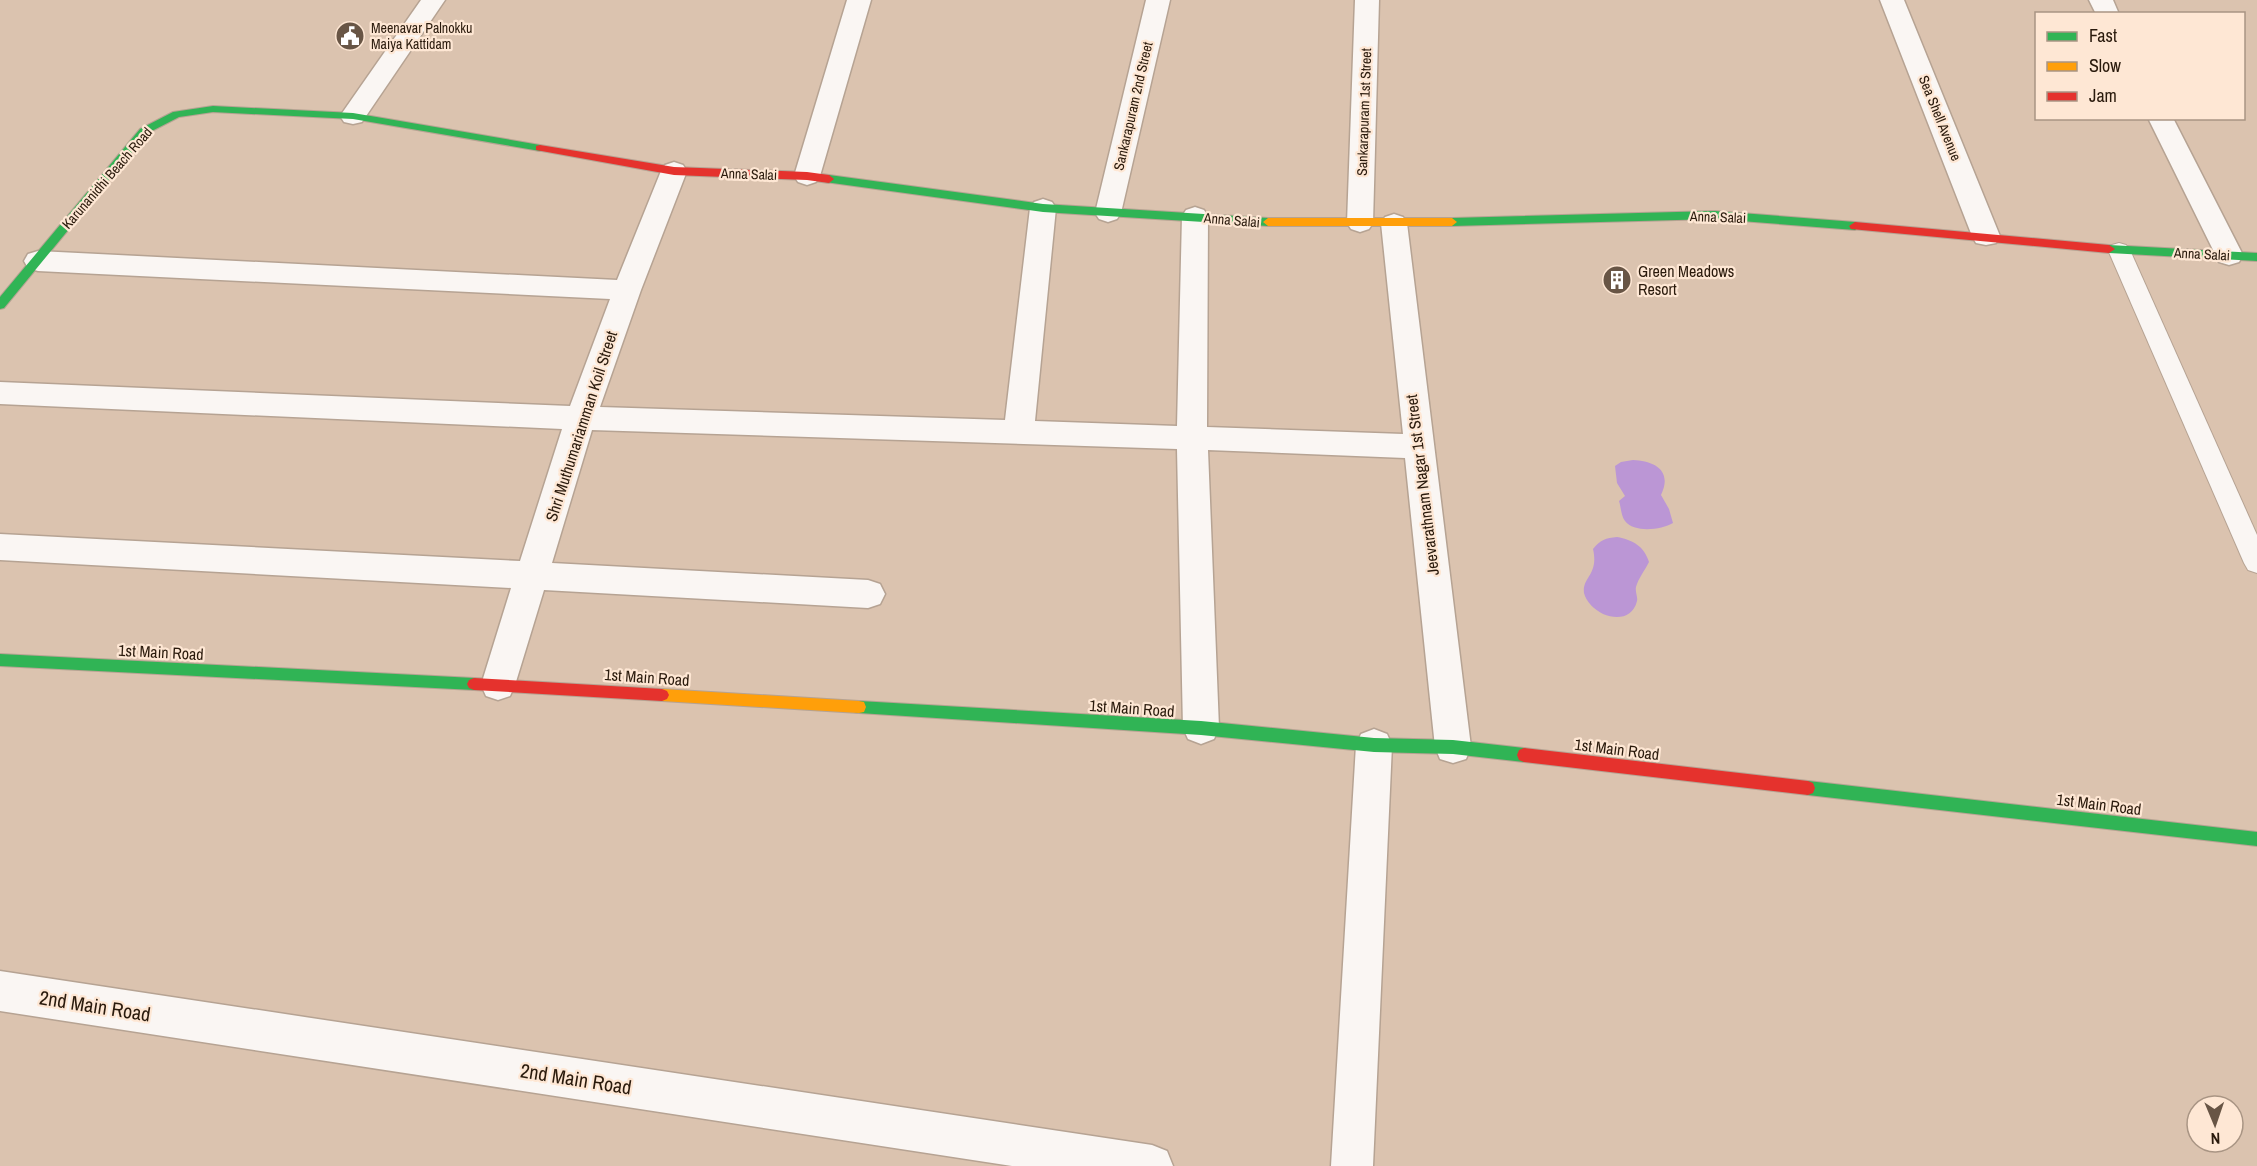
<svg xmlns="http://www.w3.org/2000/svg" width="2257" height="1166" viewBox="0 0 2257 1166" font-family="'Archivo Narrow',sans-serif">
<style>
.water{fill:#bb96d5}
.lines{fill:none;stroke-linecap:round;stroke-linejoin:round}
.lane-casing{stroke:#b6a393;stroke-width:2}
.street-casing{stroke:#b6a393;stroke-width:3}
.fast-casing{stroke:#b6a393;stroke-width:2}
.slow-casing{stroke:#b6a393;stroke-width:2}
.jam-casing{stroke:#b6a393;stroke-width:2}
.lane{fill:#faf6f3;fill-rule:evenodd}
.street{fill:#faf6f3;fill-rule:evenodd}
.fast{fill:#30b455;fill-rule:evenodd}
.slow{fill:#ff9f0a;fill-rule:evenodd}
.jam{fill:#e5322d;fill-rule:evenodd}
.labels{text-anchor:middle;stroke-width:4.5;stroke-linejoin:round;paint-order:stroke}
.far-poi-label{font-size:14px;fill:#2a1a0c;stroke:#fee7d4;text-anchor:start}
.far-street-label{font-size:14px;fill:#2a1a0c;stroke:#fee7d4}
.poi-label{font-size:16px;fill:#2a1a0c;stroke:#fee7d4;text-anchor:start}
.street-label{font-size:16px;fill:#2a1a0c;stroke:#fee7d4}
.near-street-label{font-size:20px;fill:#2a1a0c;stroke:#fee7d4}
</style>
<rect width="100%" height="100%" fill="#dbc3af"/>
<path class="water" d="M1633,460C1654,461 1673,470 1661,495L1669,509L1673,523C1661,530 1634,533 1625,521C1621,516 1621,507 1619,501L1625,496L1617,483L1615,466L1621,462Z
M1617,537C1633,540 1644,546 1649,562C1645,570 1638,579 1636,587C1635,592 1638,597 1637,601C1633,618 1617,620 1603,614C1595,610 1586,602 1584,593C1582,577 1599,575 1593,549C1600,540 1606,538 1617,537Z"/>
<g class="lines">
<g class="lane-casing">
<path id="lane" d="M2119,243L2126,245L2130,250L2257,535V573L2248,570L2244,563L2108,250L2112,245Z"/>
</g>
<g class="street-casing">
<path id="street" d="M421,0H445L362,122L353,124L344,122L340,116Z
M847,0H871L820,176L816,182L807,185L798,182L794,176Z
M1146,0H1170L1121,213L1117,219L1108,222L1099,219L1095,213Z
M1355,0H1379L1373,223L1369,229L1360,232L1351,229L1347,223Z
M1880,0H1904L2000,236L1996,243L1986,245L1976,243L1972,236Z
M2089,0H2113L2119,14H2096Z
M2148,118H2173L2243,255L2239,262L2229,265L2219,262Z
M674,162L683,165L687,171L641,290L600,407L1005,420L1030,208L1034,202L1043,199L1052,202L1056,208L1035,421L1177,426L1182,216L1186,210L1195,207L1204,210L1208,216L1207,427L1403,434L1381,223L1385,217L1394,214L1403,217L1407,223L1471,747L1466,759L1453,763L1440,759L1435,747L1405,458L1208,450L1219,728L1214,739L1201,744L1188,739L1183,728L1177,449L592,430L552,563L868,580L880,584L885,594L880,604L868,608L544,590L515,685L510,696L498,700L486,696L481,685L511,588L0,560V534L520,561L562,429L0,404V382L570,406L610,299L38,271L28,268L24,261L28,254L38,251L617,280L661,171L665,165Z
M1374,729L1387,734L1392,745L1373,1166H1331L1356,745L1361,734Z
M0,971L1152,1145L1167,1151L1173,1166H1012L0,1011Z"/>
</g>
<g class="fast-casing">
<path id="fast" d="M213,106L353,113L540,145L545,148L540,151L353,119L213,112L179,117L148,133L4,308L0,309V297L140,129L173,112Z
M829,175L1043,204L1268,218L1273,222L1268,226L1043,212L825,182L824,179Z
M1715,211L1855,222L1861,226L1855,230L1715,219L1452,226L1447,222L1452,218Z
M2109,245L2257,253V261L2109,253L2103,249Z
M0,654L474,678L479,680L481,684L479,688L474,690L0,666Z
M859,701L1201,721L1374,738L1453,740L1524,748L1529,750L1531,755L1529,760L1524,762L1453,754L1374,752L1201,735L859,713L854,712L852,707L854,702Z
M1808,781L2257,832V846L1808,795L1803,793L1801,788L1803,783Z"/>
</g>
<g class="slow-casing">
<path id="slow" d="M1268,218H1452L1457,222L1452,226H1268L1263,222Z
M662,689L859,701L864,702L866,707L864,712L859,713L662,701L657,699L655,695L657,691Z"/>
</g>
<g class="jam-casing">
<path id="jam" d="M540,145L674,167L807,172L829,175L834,179L829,183L807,180L674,175L536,150V146Z
M1855,222L2109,245L2115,249L2109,253L1851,229L1849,226Z
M474,678L662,689L667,691L669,695L667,699L662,701L474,690L469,688L467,684L469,680Z
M1524,748L1808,781L1813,783L1815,788L1813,793L1808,795L1524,762L1519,760L1517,755L1519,750Z"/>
</g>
<use href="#lane" class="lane"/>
<use href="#street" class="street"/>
<use href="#fast" class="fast"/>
<use href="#slow" class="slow"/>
<use href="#jam" class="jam"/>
</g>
<defs>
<g id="civic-disc" transform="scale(1.5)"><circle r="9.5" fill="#685545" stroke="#fee7d4"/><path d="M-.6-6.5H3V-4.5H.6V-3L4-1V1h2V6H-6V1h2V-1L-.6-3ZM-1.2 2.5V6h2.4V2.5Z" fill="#fff"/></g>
<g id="building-disc" transform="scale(1.5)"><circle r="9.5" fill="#685545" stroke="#fee7d4"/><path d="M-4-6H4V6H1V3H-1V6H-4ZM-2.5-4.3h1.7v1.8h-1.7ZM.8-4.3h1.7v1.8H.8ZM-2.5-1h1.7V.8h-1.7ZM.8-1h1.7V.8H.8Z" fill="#fff"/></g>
</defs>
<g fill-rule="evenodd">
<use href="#civic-disc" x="350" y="36"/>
<use href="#building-disc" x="1617" y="280"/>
</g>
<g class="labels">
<g class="far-poi-label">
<text x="371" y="33">Meenavar Palnokku<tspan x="371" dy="16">Maiya Kattidam</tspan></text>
</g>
<g class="far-street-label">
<text transform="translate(1133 106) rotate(-77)" y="5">Sankarapuram 2nd Street</text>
<text transform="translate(1364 112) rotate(-88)" y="5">Sankarapuram 1st Street</text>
<text transform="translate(1940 118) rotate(68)" y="5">Sea Shell Avenue</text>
<text transform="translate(749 174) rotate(2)" y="5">Anna Salai</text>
<text transform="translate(107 178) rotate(-49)" y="5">Karunanidhi Beach Road</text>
<text transform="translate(1718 217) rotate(2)" y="5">Anna Salai</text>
<text transform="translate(1232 220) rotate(5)" y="5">Anna Salai</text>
<text transform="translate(2202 254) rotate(3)" y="5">Anna Salai</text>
</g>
<g class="poi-label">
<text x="1638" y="277">Green Meadows<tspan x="1638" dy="18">Resort</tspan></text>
</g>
<g class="street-label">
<text transform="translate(581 426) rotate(-72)" y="6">Shri Muthumariamman Koil Street</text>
<text transform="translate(1422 485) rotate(-97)" y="6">Jeevarathnam Nagar 1st Street</text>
<text transform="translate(161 652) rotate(3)" y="6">1st Main Road</text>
<text transform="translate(647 677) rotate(4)" y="6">1st Main Road</text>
<text transform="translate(1132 708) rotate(4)" y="6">1st Main Road</text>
<text transform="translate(1617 749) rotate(7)" y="6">1st Main Road</text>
<text transform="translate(2099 804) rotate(7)" y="6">1st Main Road</text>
</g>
<g class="near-street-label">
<text transform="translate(95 1006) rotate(9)" y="7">2nd Main Road</text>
<text transform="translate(576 1079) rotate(9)" y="7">2nd Main Road</text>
</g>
</g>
<rect x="2035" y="12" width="210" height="108" fill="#fee7d4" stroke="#a99584" stroke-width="1.5"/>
<rect x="2047" y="32" width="30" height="9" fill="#30b455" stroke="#a99584" stroke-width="1.5"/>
<text x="2089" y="42" font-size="18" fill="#2a1a0c">Fast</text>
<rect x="2047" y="62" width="30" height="9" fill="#ff9f0a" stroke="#a99584" stroke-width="1.5"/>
<text x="2089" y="72" font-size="18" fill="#2a1a0c">Slow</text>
<rect x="2047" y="92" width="30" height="9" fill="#e5322d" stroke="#a99584" stroke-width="1.5"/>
<text x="2089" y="102" font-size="18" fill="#2a1a0c">Jam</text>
<g transform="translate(2215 1124) rotate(178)"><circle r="28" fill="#fee7d4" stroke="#a99584" stroke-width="1.5"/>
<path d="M0-4.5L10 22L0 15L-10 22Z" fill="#685545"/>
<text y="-9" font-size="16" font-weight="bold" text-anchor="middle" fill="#2a1a0c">N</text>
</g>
</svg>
